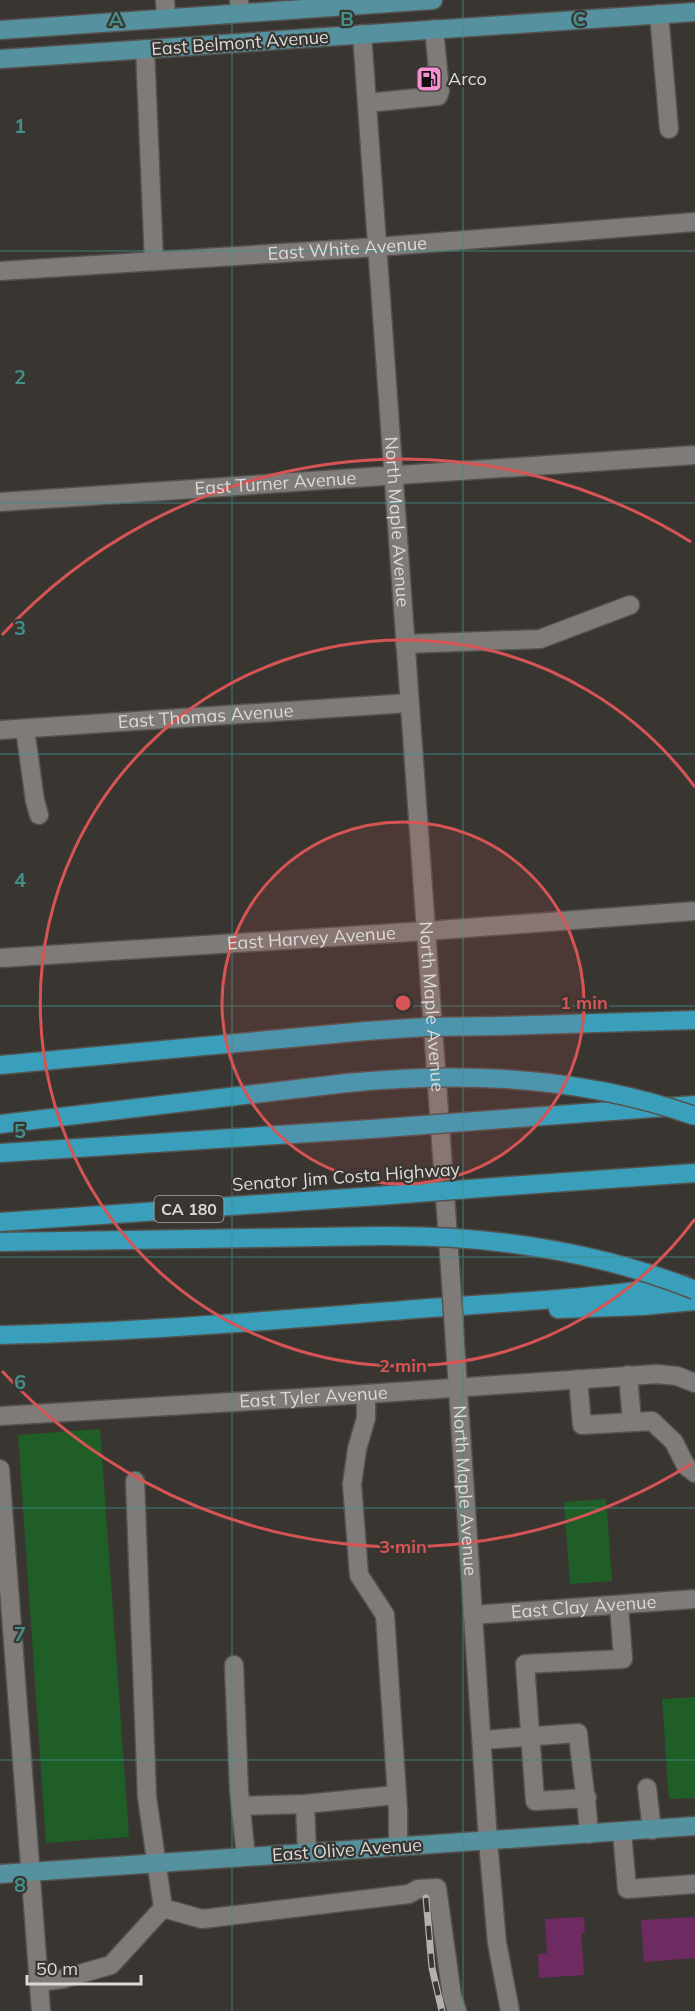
<svg xmlns="http://www.w3.org/2000/svg" width="695" height="2011" viewBox="0 0 695 2011" font-family="Mulish,sans-serif">
<style>
.green{fill:#205e27}
.building{fill:#6d2b61}
.lines{fill:none;stroke-linecap:round;stroke-linejoin:round}
.minor-casing{stroke:#54524f;stroke-width:21}
.major-casing{stroke:#54524f;stroke-width:21}
.highway-casing{stroke:#54524f;stroke-width:21}
.minor{stroke:#7f7b78;stroke-width:18}
.major{stroke:#5691a0;stroke-width:18}
.highway{stroke:#3a9fba;stroke-width:18}
.rail-casing{stroke:#b3b1af;stroke-width:7}
.rail{stroke:#393632;stroke-width:4.5;stroke-dasharray:14;stroke-linecap:butt}
.minor-bridge-casing{stroke:#54524f;stroke-width:21;stroke-linecap:butt}
.highway-bridge-casing{stroke:#54524f;stroke-width:21;stroke-linecap:butt}
.minor-bridge{stroke:#7f7b78;stroke-width:18}
.highway-bridge{stroke:#3a9fba;stroke-width:18}
.grid{fill:none;stroke:#428f88;stroke-width:1.5;stroke-opacity:0.55}
.ring{fill:none;stroke:#d75454;stroke-width:3}
.labels{text-anchor:middle;stroke-width:4.5;stroke-linejoin:round;paint-order:stroke}
.shield{fill:#393632;stroke:#aaa9a6;stroke-width:1.5}
.shield-label{font-size:16px;font-weight:bold;fill:#dbdad8}
.street-label{font-size:18px;fill:#dbdad8;stroke:#393632}
.poi-label{font-size:18px;fill:#dbdad8;stroke:#393632;text-anchor:start}
.grid-label{font-size:20px;text-anchor:middle;font-weight:bold;fill:#428f88;stroke:#393632;stroke-width:4.5;stroke-linejoin:round;paint-order:stroke}
.centre{fill:#d75454;stroke:#393632;stroke-width:3}
.ring-label{font-size:18px;text-anchor:middle;font-weight:bold;fill:#d75454;stroke:#393632;stroke-width:4.5;stroke-linejoin:round;paint-order:stroke}
</style>
<rect width="100%" height="100%" fill="#393632"/>
<path class="green" d="M100,1429L129,1837L46,1843L18,1435Z
M606,1499L612,1581L570,1584L564,1502Z
M695,1697V1798L669,1799L662,1699Z"/>
<path class="building" d="M584,1917L585,1933H581L584,1975L539,1978L538,1954L547,1953L545,1919Z
M695,1917V1958L644,1962L641,1920Z"/>
<g class="lines">
<g class="minor-casing">
<g id="minor">
<path d="M165,0L166,18"/>
<path d="M239,0L240,13"/>
<path d="M659,14L669,129"/>
<path id="s1" d="M362,34L450,1266"/>
<path d="M145,49L154,261"/>
<path d="M367,103L438,96L440,91L434,29"/>
<path id="s2" d="M0,271L377,247L695,222"/>
<path id="s3" d="M0,502L695,455"/>
<path d="M405,644L540,639L630,605"/>
<path d="M25,729L35,801L39,815"/>
<path id="s4" d="M0,730L409,703"/>
<path id="s5" d="M0,958L426,931L695,911"/>
<path id="s6" d="M455,1343L488,1841L497,1943L510,2011"/>
<path d="M628,1375L632,1422"/>
<path d="M578,1379L582,1425L652,1421L674,1442L686,1466L695,1473"/>
<path d="M366,1394V1418L357,1449L352,1484L359,1575L385,1615L398,1810V1846"/>
<path id="s7" d="M0,1416L366,1394L657,1374L677,1376L695,1383"/>
<path d="M0,1469L41,2011"/>
<path id="s8" d="M473,1615L695,1599"/>
<path d="M234,1665L239,1791L246,1856"/>
<path d="M482,1740L578,1733C581,1767 587,1800 589,1834"/>
<path d="M647,1788L652,1830"/>
<path d="M587,1798L535,1801L525,1664L623,1659L619,1605"/>
<path d="M305,1804L307,1852"/>
<path d="M241,1806L305,1804L396,1795"/>
<path d="M622,1832L627,1889L695,1884"/>
<path d="M163,1908L202,1919L409,1894L418,1889L437,1888L452,1996L457,2011"/>
<path d="M39,1982L62,1979L111,1965L163,1908L147,1797L135,1481"/>
</g>
</g>
<g class="major-casing">
<path id="major" d="M0,30L433,0
M0,59L695,12
M0,1874L695,1826"/>
</g>
<g class="highway-casing">
<path id="highway" d="M500,1026L695,1020
M0,1065L366,1031
M503,1119L695,1105
M0,1124L347,1083
M0,1153L371,1129
M508,1186L695,1173
M0,1222L377,1196
M0,1242L380,1236
M558,1309L642,1306L695,1301
M0,1335C139,1332 278,1320 417,1309C505,1302 595,1299 683,1284"/>
</g>
<use href="#minor" class="minor"/>
<use href="#major" class="major"/>
<use href="#highway" class="highway"/>
<g class="rail-casing">
<path id="rail" d="M426,1898L432,1968L442,2011"/>
</g>
<use href="#rail" class="rail"/>
<g class="minor-bridge-casing">
<path id="minor-bridge" d="M450,1266L455,1343"/>
</g>
<g class="highway-bridge-casing">
<path id="highway-bridge" d="M366,1031L426,1027L500,1026
M347,1083C463,1071 584,1077 695,1116
M371,1129L503,1119
M377,1196L508,1186
M380,1236C488,1235 594,1250 695,1290"/>
</g>
<use href="#minor-bridge" class="minor-bridge"/>
<use href="#highway-bridge" class="highway-bridge"/>
</g>
<path class="grid" d="M232,0V2011M463,0V2011M0,251H695M0,503H695M0,754H695M0,1006H695M0,1257H695M0,1508H695M0,1760H695"/>
<circle cx="403" cy="1003" r="181" fill="#d75454" fill-opacity=".12"/>
<g class="ring">
<circle cx="403" cy="1003" r="181"/>
<path d="M695 1219A363 363 0 1 1 695 787"/>
<path d="M691 1464A544 544 0 0 1 2 1371M2 635A544 544 0 0 1 691 542"/>
</g>
<defs>
<g id="fuel-square" transform="scale(1.35)"><rect x="-9" y="-9" width="18" height="18" rx="4" fill="#f690d0" stroke="#393632"/><path d="M-5.5-6h7V0h2V4h1.3V-2.5L3-4.5l.8-.8L6-3V5H2.5V1h-1V6h-7ZM-4.2-4.7v3.2H.2V-4.7Z" fill="#111"/></g>
</defs>
<g fill-rule="evenodd">
<use href="#fuel-square" x="429" y="79"/>
</g>
<g class="labels">
<rect class="shield" x="154.5" y="1196" width="69" height="26" rx="4.5"/>
<g class="shield-label">
<text x="189" y="1215">CA 180</text>
</g>
<g class="street-label">
<text transform="translate(240 43) rotate(-4)" y="6">East Belmont Avenue</text>
<text dy="6" stroke="none"><textPath href="#s2" startOffset="348">East White Avenue</textPath></text>
<text dy="6" stroke="none"><textPath href="#s3" startOffset="276">East Turner Avenue</textPath></text>
<text dy="6" stroke="none"><textPath href="#s1" startOffset="489">North Maple Avenue</textPath></text>
<text dy="6" stroke="none"><textPath href="#s4" startOffset="206">East Thomas Avenue</textPath></text>
<text dy="6" stroke="none"><textPath href="#s5" startOffset="312">East Harvey Avenue</textPath></text>
<text dy="6" stroke="none"><textPath href="#s1" startOffset="975">North Maple Avenue</textPath></text>
<text transform="translate(346 1177) rotate(-4)" y="6">Senator Jim Costa Highway</text>
<text dy="6" stroke="none"><textPath href="#s7" startOffset="314">East Tyler Avenue</textPath></text>
<text dy="6" stroke="none"><textPath href="#s6" startOffset="148">North Maple Avenue</textPath></text>
<text dy="6" stroke="none"><textPath href="#s8" startOffset="111">East Clay Avenue</textPath></text>
<text transform="translate(347 1850) rotate(-4)" y="6">East Olive Avenue</text>
</g>
<g class="poi-label">
<text x="448" y="85">Arco</text>
</g>
</g>
<g class="grid-label">
<text x="116" y="26">A</text>
<text x="347" y="26">B</text>
<text x="579" y="26">C</text>
<text x="20" y="133">1</text>
<text x="20" y="384">2</text>
<text x="20" y="635">3</text>
<text x="20" y="887">4</text>
<text x="20" y="1138">5</text>
<text x="20" y="1389">6</text>
<text x="20" y="1641">7</text>
<text x="20" y="1892">8</text>
</g>
<circle cx="403" cy="1003" r="9" class="centre"/>
<g class="ring-label">
<text x="584" y="1009">1 min</text>
<text x="403" y="1372">2 min</text>
<text x="403" y="1553">3 min</text>
</g>
<path d="M27 1975v9h114v-9" fill="none" stroke="#dbdad8" stroke-width="3"/>
<text x="36" y="1975" font-size="18" fill="#dbdad8" stroke="#393632" stroke-width="4.5" paint-order="stroke">50 m</text>
</svg>
